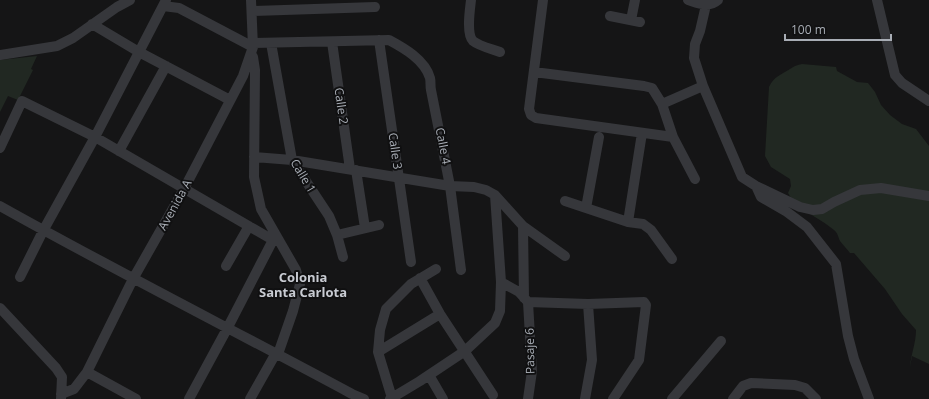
<svg xmlns="http://www.w3.org/2000/svg" width="929" height="399" viewBox="0 0 929 399" font-family="'Open Sans',sans-serif">
<style>
.green{fill:#212822}
.lines{fill:none;stroke-linecap:round;stroke-linejoin:round}
.minor{stroke:#36373b;stroke-width:10}
.labels{text-anchor:middle;stroke-width:4;stroke-linejoin:round;paint-order:stroke}
.street-label{font-size:12px;fill:#a8adb5;stroke:#101011}
.neighbourhood-label{font-size:13px;font-weight:bold;fill:#c8cbd2;stroke:#101011}
</style>
<rect width="100%" height="100%" fill="#151516"/>
<path class="green" d="M37,56L31,69L33,70L18,100L8,96L0,112V60Z
M802,64L836,67L837,71L857,82L868,83L875,92L881,105L890,115L902,124L916,129L929,146V364L912,356L910,367C911,354 916,343 916,330L902,314L885,289L854,253H850C847,249 843,245 840,241C838,237 838,233 834,230C819,217 798,211 788,193L791,186L790,179L771,167L765,156L769,87C774,76 781,75 790,69C795,66 797,65 802,64Z"/>
<g class="lines">
<path class="minor" d="M471,0C470,9 466,34 473,41C479,46 492,49 500,52
M543,0L529,109L531,115L536,118L673,137
M688,0C698,3 709,8 718,0
M877,0L895,75L902,83L929,101
M706,5L700,31L695,44L694,58L703,86L742,177L756,186L800,207L813,210L822,209L834,202L860,190L881,188L929,196
M163,6L179,8L253,47
M252,11L375,7
M610,16L640,22
M631,20L635,0
M92,24L139,52L230,100
M379,40L411,262
M332,42L350,169
M253,43L389,40C404,48 425,60 430,78C431,82 430,86 431,90L450,186L461,270
M271,43L292,160L329,216L337,235L343,257
M251,54L253,57L255,70L254,177L261,209L296,270L300,284L293,311L278,354
M0,55L57,46L73,38L117,7L130,0
M534,72L644,86L652,88L662,104L673,137L695,179
M662,104L703,86
M0,148L22,101L95,137L273,240
M119,151L166,66
M254,157L292,160L450,186L474,187L486,190L495,195L523,226L565,256
M356,170L365,228
M756,186L761,197L787,212L807,227L836,264L848,336L854,359L869,399
M495,195L501,282L519,292L528,302L588,304L644,302L646,305L639,360L613,399
M565,201L628,222L643,224L651,230L672,259
M0,206C116,271 235,331 352,394L364,399
M586,208L599,137
M628,222L642,133
M523,226L524,298
M337,235L379,225
M226,266L249,226
M20,277L43,231L95,137L166,0
M420,278L440,314L493,395
M0,308L56,368L62,377L61,399
M378,352L440,314
M87,372L136,399
M429,375L443,399
M61,394L74,389L87,372L133,279L184,189L243,76L253,47L251,0
M392,398L378,352L380,330L386,309L411,284L436,269
M189,399L228,327L273,240V234
M250,399L276,353
M390,399L420,381L465,351L495,323L500,311L501,282
M528,399L532,371L528,302
M585,399L592,360L588,304
M672,399L721,341
M733,399L743,386L751,383L795,385L805,388L816,399"/>
</g>
<g class="labels">
<g class="street-label">
<text transform="translate(341 106) rotate(82)" y="4">Calle 2</text>
<text transform="translate(443 146) rotate(79)" y="4">Calle 4</text>
<text transform="translate(395 151) rotate(82)" y="4">Calle 3</text>
<text transform="translate(303 176) rotate(59)" y="4">Calle 1</text>
<text transform="translate(175 205) rotate(-61)" y="4">Avenida A</text>
<text transform="translate(530 351) rotate(-91)" y="4">Pasaje 6</text>
</g>
<g class="neighbourhood-label">
<text x="303" y="282">Colonia<tspan x="303" dy="15">Santa Carlota</tspan></text>
</g>
</g>
<path d="M785 34v6h106v-6" fill="none" stroke="#a8adb5" stroke-width="2"/>
<text x="791" y="34" font-size="12" fill="#a8adb5" stroke="#101011" stroke-width="3" paint-order="stroke">100 m</text>
</svg>
